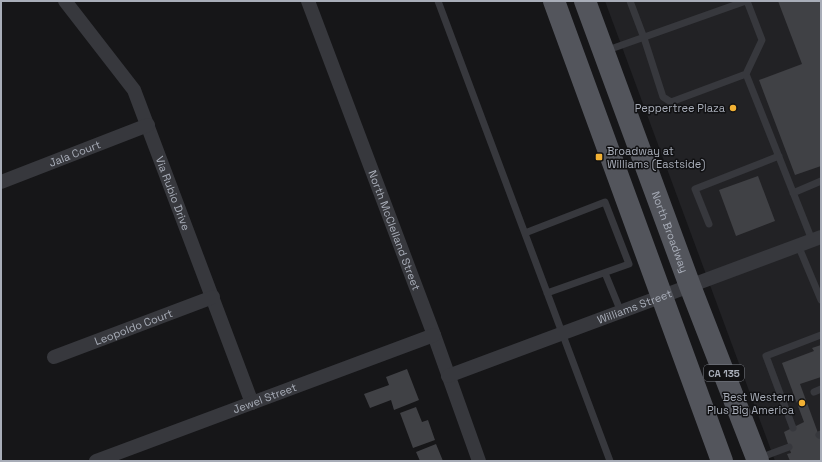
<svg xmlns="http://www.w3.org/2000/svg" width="822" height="462" viewBox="0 0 822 462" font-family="'Space Grotesk',sans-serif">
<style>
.built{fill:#222225}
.building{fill:#404145}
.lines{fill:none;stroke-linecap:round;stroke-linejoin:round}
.service{stroke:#37383d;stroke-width:7}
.minor{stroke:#37383d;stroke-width:14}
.primary{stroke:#53555c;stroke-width:22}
.poi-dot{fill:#f2b134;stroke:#111113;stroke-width:1.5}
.labels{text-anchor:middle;stroke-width:3;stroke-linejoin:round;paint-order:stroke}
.shield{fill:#111113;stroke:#7b7e86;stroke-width:1}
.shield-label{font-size:10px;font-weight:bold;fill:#a8adb8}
.poi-label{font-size:11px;fill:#a8adb8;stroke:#111113;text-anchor:end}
.street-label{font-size:11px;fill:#a8adb8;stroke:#111113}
</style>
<rect width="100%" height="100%" fill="#161618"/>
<path class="built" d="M605,1H821V461H775Z"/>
<path class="building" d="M778,1H821V166L795,175L759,80L802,64Z
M758,176L775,221L736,236L719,190Z
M821,345V377L800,384L821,441V461H790L787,454L791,453L784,432L804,422L782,363L814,351L812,348Z
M407,369L419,400L394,410L391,400L370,408L364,394L389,385L386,377Z
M416,407L422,422L428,420L435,440L413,448L400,413Z
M436,444L443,461H420L416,452Z"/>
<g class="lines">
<path class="service" d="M438,1L610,461
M630,1L644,38L663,97L671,102L746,74
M747,1L762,40L746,74L812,240
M605,51L746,1
M793,193L821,181
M709,224L695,189L779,156
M525,233L605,202L629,264L547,293
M798,245L821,300
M605,273L621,312
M814,392L821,389
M793,428L766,356L821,335
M819,435L821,434
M759,458L789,447"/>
<g class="minor">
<path id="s1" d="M65,1L134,90L252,403"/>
<path id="s2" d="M308,1L434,335L479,461"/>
<path id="s3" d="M1,182L148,125"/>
<path id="s4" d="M54,357L213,297"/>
<path id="s5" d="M448,376L821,237"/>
<path id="s6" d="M96,461L434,335"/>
</g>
<g class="primary">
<path d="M554,1L722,461"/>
<path id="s7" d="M585,1L690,286L758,461"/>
</g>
</g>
<g class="poi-dot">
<circle cx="733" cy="108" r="4"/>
<rect x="595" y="153" width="8" height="8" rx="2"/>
<circle cx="802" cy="403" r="4"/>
</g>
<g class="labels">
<rect class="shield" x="704" y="365" width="40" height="16" rx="3"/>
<g class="shield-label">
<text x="724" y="377">CA 135</text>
</g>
<g class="poi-label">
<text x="725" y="112">Peppertree Plaza</text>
<text x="607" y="155" text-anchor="start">Broadway at<tspan x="607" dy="13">Williams (Eastside)</tspan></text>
<text x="794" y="401">Best Western<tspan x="794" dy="13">Plus Big America</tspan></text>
</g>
<g class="street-label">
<text dy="4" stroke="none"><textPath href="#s3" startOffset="79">Jala Court</textPath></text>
<text dy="4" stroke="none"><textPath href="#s1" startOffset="223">Via Rubio Drive</textPath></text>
<text dy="4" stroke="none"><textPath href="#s2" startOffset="245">North McClelland Street</textPath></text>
<text dy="4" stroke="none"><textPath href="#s7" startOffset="246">North Broadway</textPath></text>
<text dy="4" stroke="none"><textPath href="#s5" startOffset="199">Williams Street</textPath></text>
<text dy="4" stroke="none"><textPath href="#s4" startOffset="85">Leopoldo Court</textPath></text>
<text dy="4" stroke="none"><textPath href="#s6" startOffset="180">Jewel Street</textPath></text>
</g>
</g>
<rect width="822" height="462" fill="none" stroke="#a8adb8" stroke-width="4"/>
</svg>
